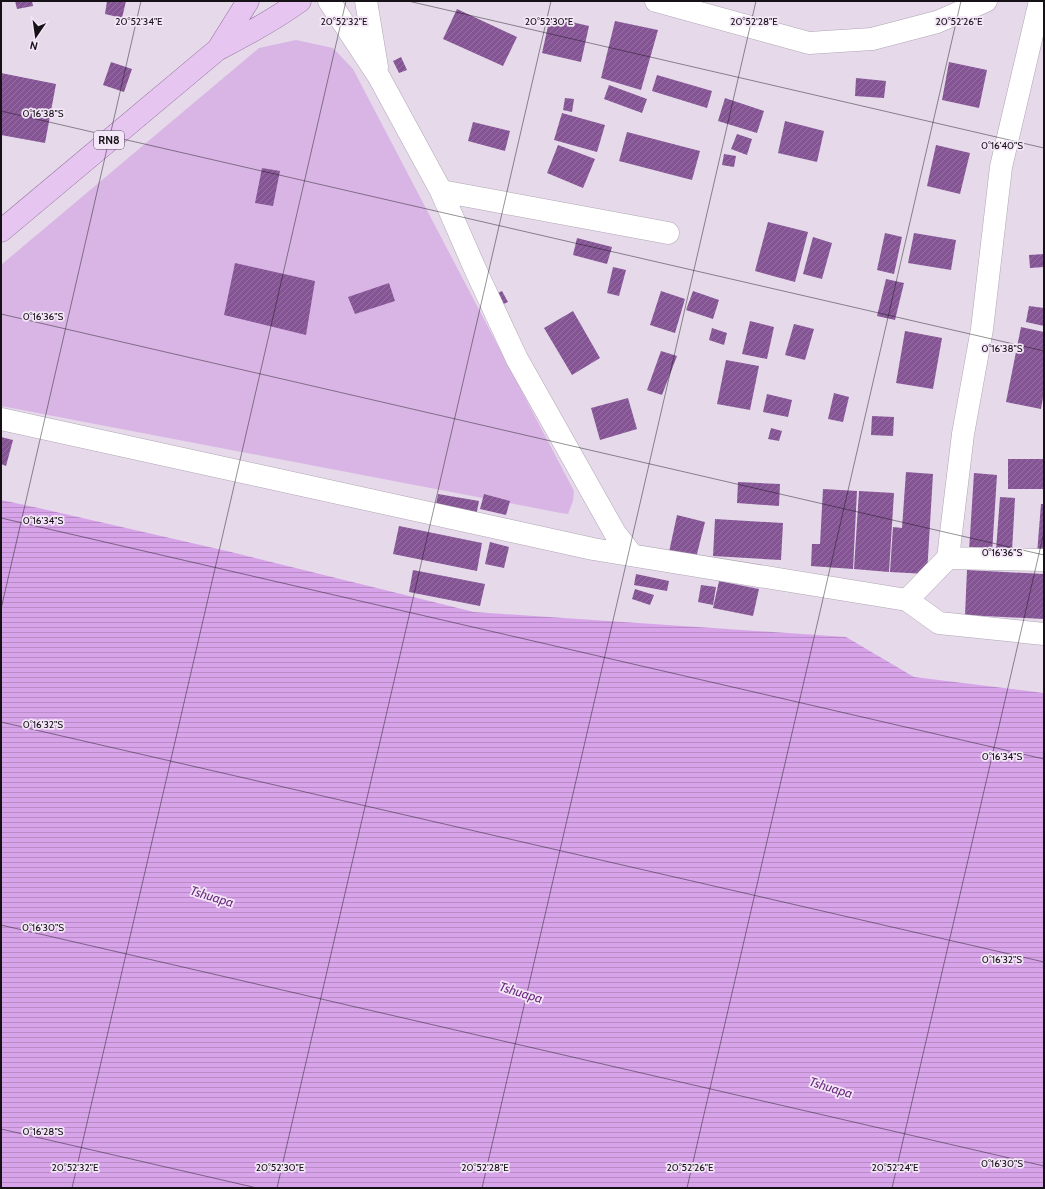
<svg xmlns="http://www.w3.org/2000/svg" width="1045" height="1189" viewBox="0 0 1045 1189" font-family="Cabin,sans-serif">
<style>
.park{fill:#d9b5e5}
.water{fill:url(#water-rules)}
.building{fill:url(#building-hatch)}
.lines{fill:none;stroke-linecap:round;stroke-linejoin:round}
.minor-casing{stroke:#b0a5b4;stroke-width:23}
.major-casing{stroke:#926e9d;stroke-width:23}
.minor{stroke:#fff;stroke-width:22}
.major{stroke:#e6c6f0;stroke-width:22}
.ticks{fill:none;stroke:#151116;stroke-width:1;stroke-opacity:0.45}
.labels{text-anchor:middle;stroke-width:3.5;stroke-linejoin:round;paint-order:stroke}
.shield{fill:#f3e6f7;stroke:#58515a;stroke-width:1}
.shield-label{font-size:11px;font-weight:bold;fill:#151116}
.water-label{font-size:13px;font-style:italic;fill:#6c2d7f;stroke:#f3e6f7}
.ticks-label{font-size:10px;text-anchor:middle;fill:#151116;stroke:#f3e6f7;stroke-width:3.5;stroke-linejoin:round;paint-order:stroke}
</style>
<defs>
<pattern id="water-rules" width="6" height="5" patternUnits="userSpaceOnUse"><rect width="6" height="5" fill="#d7a3e9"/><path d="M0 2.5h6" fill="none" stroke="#b88bc7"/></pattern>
<pattern id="building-hatch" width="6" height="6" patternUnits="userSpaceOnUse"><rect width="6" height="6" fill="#855495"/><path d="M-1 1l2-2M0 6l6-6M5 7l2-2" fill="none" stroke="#9572a0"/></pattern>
</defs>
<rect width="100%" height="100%" fill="#e5d9ea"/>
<path class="park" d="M296,40L333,48L353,69L574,491L573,501L568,514L561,513L1,406V265L259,48Z"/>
<path class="water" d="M1,500L43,509L231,552L474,612L846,637L914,677L1044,693V1188H1Z"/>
<path class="building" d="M15,1H32L33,6L17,9Z
M107,1H126L122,18L105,14Z
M457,9L517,37L503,66L443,39Z
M550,17L589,26L581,62L542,53Z
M615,21L658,30L641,90L601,78Z
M401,57L407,70L399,73L393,61Z
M111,62L132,69L124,92L103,85Z
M949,62L987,70L979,108L942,100Z
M1,73L56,84L45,143L1,135Z
M657,75L712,91L707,108L652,91Z
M856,78L886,81L884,98L855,96Z
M609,85L647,99L642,113L604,99Z
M565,98L574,99L572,112L563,110Z
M725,98L764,111L757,133L718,121Z
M562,113L605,125L597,152L554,140Z
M785,121L824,131L817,162L778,153Z
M473,122L510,131L505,151L468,141Z
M627,132L700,151L692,180L619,161Z
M737,134L752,139L747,155L731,149Z
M558,145L595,159L583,188L547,173Z
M936,145L970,153L960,194L927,186Z
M724,154L736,156L734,167L722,165Z
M262,168L280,171L273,206L255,203Z
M768,222L808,232L795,282L755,271Z
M885,233L902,237L894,274L877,270Z
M914,233L956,240L951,270L908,263Z
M813,237L832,243L822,279L803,274Z
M577,238L612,247L607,264L573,255Z
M1044,254V267L1030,268L1029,255Z
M235,263L315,281L306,335L224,315Z
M613,267L626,270L619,296L607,293Z
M886,279L904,283L895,320L877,316Z
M389,283L395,301L355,314L348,297Z
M502,291L508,302L499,306L493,295Z
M661,291L685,299L675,333L650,325Z
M693,291L719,300L713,319L686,310Z
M1029,306L1044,308V326L1026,322Z
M573,311L600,358L572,375L544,328Z
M750,321L774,327L767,359L742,354Z
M794,324L814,329L805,360L785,355Z
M1021,327L1044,332V392L1041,409L1006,402Z
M712,328L727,333L724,345L709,340Z
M905,331L942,338L933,389L896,383Z
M661,351L677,356L662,395L647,390Z
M726,360L759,366L750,410L717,404Z
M834,393L849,397L843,422L828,419Z
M767,394L792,400L788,417L763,412Z
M628,398L637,429L600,440L591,408Z
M872,416L894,417L893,436L871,435Z
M771,428L782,431L779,441L768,439Z
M1,437L13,440L6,466L1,464Z
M1008,459H1044V489H1008Z
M906,472L933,474L927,574L890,572L893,527L902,528Z
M974,473L997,475L992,553L969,551Z
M738,482L780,484L779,506L737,503Z
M823,489L857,491L853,569L811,566L812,544H820Z
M859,491L894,493L889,572L854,569Z
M438,494L479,501L476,516L435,509Z
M484,494L510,501L506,515L480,509Z
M1000,497L1015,498L1012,551L996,550Z
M1041,504H1044V555L1037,554Z
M677,515L705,522L696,558L669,552Z
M715,519L783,523L781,560L713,556Z
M399,526L482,543L477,571L393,554Z
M490,542L509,547L504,568L485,564Z
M413,570L485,584L480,606L409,592Z
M967,570L1044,574V619L965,615Z
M636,574L669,581L667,591L634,585Z
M719,581L759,589L753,616L713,608Z
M701,585L716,587L713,605L698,602Z
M635,589L654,595L650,605L632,599Z"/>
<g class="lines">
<g class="minor-casing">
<path id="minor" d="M329,1L379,77L441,191L476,271L517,359L615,533L632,555
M366,1L377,67
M656,1L809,43L872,39L937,22L986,1
M441,191L668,233
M1,419L593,549L907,600L948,558L1044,560
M948,558L963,434L982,329L1001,167L1040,1
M907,600L939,623L1044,634"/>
</g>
<g class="major-casing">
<path id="major" d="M218,49L248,1
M1,231L217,50C246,35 274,20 300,1"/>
</g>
<use href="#minor" class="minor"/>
<use href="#major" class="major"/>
</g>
<path class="ticks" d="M408,1L1044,148M1,111L1044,351M1,314L1044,555M1,518L1044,759M1,609L141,1M1,722L1044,962M1,925L1044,1166M1,1129L257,1188M72,1188L346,1M277,1188L551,1M482,1188L756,1M687,1188L961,1M892,1188L1044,532"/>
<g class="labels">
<rect class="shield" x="94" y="131" width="30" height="18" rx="3"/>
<g class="shield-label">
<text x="109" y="144">RN8</text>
</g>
<g class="water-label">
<text transform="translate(212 896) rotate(17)" y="5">Tshuapa</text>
<text transform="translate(521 992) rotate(17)" y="5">Tshuapa</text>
<text transform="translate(831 1087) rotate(17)" y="5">Tshuapa</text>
</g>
</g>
<g class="ticks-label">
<text x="139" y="25">20°52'34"E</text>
<text x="344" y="25">20°52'32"E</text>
<text x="549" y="25">20°52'30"E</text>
<text x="754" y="25">20°52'28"E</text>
<text x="959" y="25">20°52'26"E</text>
<text x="43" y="117">0°16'38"S</text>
<text x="1002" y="149">0°16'40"S</text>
<text x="43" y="320">0°16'36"S</text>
<text x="1002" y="352">0°16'38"S</text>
<text x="43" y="524">0°16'34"S</text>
<text x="1002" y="556">0°16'36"S</text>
<text x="43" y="728">0°16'32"S</text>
<text x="1002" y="760">0°16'34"S</text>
<text x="43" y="931">0°16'30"S</text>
<text x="1002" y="963">0°16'32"S</text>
<text x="43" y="1135">0°16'28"S</text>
<text x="1002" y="1167">0°16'30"S</text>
<text x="75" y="1171">20°52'32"E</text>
<text x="280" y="1171">20°52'30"E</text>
<text x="485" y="1171">20°52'28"E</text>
<text x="690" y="1171">20°52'26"E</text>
<text x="895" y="1171">20°52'24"E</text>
</g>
<rect width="1045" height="1189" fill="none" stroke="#151116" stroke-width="4"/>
<g transform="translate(36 36) rotate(193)" stroke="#f3e6f7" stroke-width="3" paint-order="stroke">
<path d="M0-3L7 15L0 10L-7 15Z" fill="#151116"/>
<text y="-6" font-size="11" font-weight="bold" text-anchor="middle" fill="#151116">N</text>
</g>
</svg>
